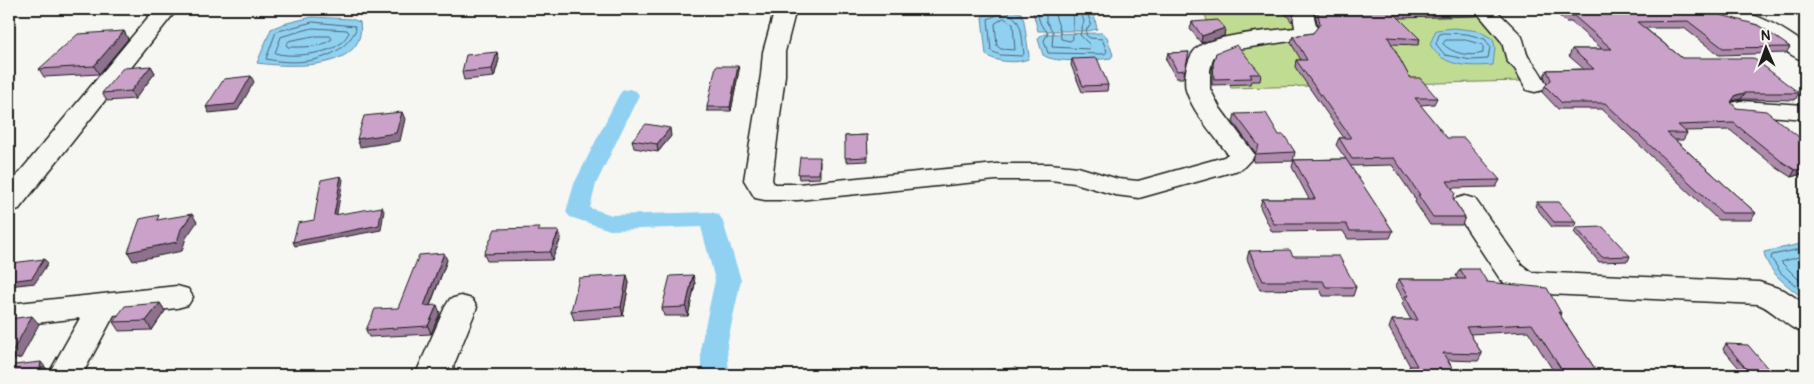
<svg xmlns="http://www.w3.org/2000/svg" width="1814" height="384" viewBox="0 0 1814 384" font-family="Pangolin,sans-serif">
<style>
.green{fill:#c0dc93;stroke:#6e7c58}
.water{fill:#90d1f2;stroke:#62899c}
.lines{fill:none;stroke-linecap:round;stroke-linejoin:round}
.shore{stroke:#4a6472;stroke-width:1}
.canal{fill:#90d1f2;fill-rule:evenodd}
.minor-casing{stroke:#1c1c1c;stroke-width:3}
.minor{fill:#f6f6f2;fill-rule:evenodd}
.wall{fill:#ae8bad;stroke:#1c1c1c}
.shaded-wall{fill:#8d718d;stroke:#1c1c1c}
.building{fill:#caa2c9;stroke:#1c1c1c}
</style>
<rect width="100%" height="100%" fill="#f6f6f2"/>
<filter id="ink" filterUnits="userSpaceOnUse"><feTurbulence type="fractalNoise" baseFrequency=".02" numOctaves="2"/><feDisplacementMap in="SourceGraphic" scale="10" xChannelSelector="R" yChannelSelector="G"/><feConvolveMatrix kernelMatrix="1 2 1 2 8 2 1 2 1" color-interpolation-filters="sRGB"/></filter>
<g filter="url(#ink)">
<path class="green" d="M1203,9H1479L1506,37L1522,81L1231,88Z"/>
<path class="water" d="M1044,9H1088L1094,15L1097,29L1088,31H1038L1033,12Z
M1009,10L1021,13L1024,21L1029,56L1028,59C1017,64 996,62 986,55L982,17L989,12Z
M312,17L351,19L360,22C368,72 287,67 257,63L271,29L283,24Z
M1454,28L1479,31L1493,39L1495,47L1493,65C1469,67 1442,67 1430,44L1436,30Z
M1102,33L1107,37L1113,55L1111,58C1096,60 1055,64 1043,55L1038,39L1040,36L1045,34Z
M1805,243V300C1790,287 1767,273 1764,252Z"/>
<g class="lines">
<path class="shore" d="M999,9L997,15L988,19L991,51L1000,55L1022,56L1024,54C1022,40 1023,20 1009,14L1008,9
M1039,9C1037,19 1040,26 1048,32L1044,41L1048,53L1105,54L1107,51L1102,39L1090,38L1086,35V30L1091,24L1086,9
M1046,9V21L1053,32L1052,47L1089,49L1090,45L1080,35L1084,21L1079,9
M1053,9L1060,30L1061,39L1070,41L1073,39C1072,28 1075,20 1072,9
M1004,18L1013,24L1015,50L1001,49L997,46L995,24Z
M313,22L355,26L356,30C339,62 299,66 266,59L276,32Z
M313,28L347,30L349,33C345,39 341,44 335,47C322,54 289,58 275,53L281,37Z
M1443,33L1467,34L1485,39L1490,47L1488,59L1471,60L1445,55L1436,44L1439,35Z
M314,36H330L332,39C320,48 303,47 288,47L286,45L289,41Z
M1446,40H1466L1483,45V53C1470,57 1453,54 1443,44Z
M1805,248L1772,255L1771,258L1781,273L1805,294
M1805,255L1781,262L1805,286"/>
<path class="canal" d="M629,89L636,91L639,95L596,184L590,208L612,215L710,212L718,214L722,219L741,280L727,345L729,375H701V345L715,280L701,227L610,230L570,217L566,212L574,184L619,95L622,91Z"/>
<g class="minor-casing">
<path id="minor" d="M155,9H172L175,12L19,209L9,212V185Z
M775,9H796L785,52V75L772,180L774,184H798L996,164H1050L1078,167L1118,179L1138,181L1224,157L1228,154C1214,135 1193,113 1186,90C1183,76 1188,52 1201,45C1224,34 1269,31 1295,28L1292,9H1312L1317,29L1311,38L1231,50L1216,55L1213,58L1210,70V89L1220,108L1255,155L1242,169L1139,198L1115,195L1075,183L1050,180H996L798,200H765L755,198L744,180L761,75L763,52Z
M1474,9H1495L1521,35C1525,42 1525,53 1529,58C1537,66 1542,75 1547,85L1543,90L1535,92L1527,90L1515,69L1507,61L1502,42Z
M1692,9C1741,6 1766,16 1805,44V61C1789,57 1777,42 1763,34C1743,22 1718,19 1696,13Z
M1741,101L1805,105V119L1732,113L1729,108L1732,103Z
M1465,196L1475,199L1522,265L1531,272L1759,282L1784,290L1805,304V333C1787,329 1776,311 1758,304L1527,293L1507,285L1500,279L1451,205L1455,199Z
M177,286L188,289L193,297L188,305L177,308L114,315L82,375H48L80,318L9,326V304Z
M461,296L472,299L477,307L453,367L457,375H419L417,371L445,307L450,299Z"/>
</g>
<use href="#minor" class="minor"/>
</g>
<path class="wall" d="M1282,9H1293L1294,15L1292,22Z
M1314,9H1479L1480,10L1477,16L1399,18L1420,39L1418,45L1391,44L1410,78L1437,98L1434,104L1420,105L1447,138L1500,180L1496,187L1452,188L1453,199L1465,217L1462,225H1430L1415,202L1416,200L1392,165L1350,166L1393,231L1390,238L1348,239L1343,231L1272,232L1260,207L1262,199H1309L1292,167L1294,160L1346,159L1336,145L1339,138H1344L1295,67L1296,60H1301L1291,43L1293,36L1313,33L1318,27Z
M1551,9H1699L1790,47L1786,53L1719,55L1684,28H1645L1682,58L1799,93L1795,100L1741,99L1732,101L1731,102L1736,108L1805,140V173L1791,177L1777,168L1730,130L1685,131L1687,133L1683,140H1675L1756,213L1751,220H1718L1602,109H1558L1542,92L1545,86L1547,84L1544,76L1547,70L1584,69L1569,56L1572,49H1602L1571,22H1566Z
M1732,9H1781H1777L1776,11L1753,13Z
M1192,22L1225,28L1224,36L1201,43L1190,29Z
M124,31L128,39L99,74L44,77L39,69Z
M1189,52L1183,78H1176L1166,60L1168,53Z
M1216,53L1261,74L1260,81H1251L1250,84L1212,85V70Z
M499,59L494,77L464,80L462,72Z
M1072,59L1108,85L1107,91L1082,92L1071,65Z
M151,66L155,73L135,99L107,101L102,93Z
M738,66L739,70L731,111H707V107Z
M1235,114L1279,135L1295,152L1293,161L1253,162L1255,152L1233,122Z
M867,135L868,161L846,162L845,136Z
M671,136L658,152L634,148L632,140Z
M820,161V178L799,179L798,174Z
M1537,202L1576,222L1574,227H1552L1535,206Z
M1576,228L1630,256L1628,261L1599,262L1574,232Z
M561,238L552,260L487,261L484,254Z
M1249,251L1293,256L1356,287L1353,296H1323L1320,289L1260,290L1247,259Z
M447,260L430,306L440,313L431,334L369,337L366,330L398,308Z
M1460,269L1487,282L1561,313L1560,315L1599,375H1556L1528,331L1470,334L1482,354L1478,361L1448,360L1456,375H1407L1406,373L1410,366L1389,328L1392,320H1411L1402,304L1404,300L1396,286L1399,279H1458L1456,276Z
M627,275L629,283L623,316L574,320L571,311Z
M693,275L695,284L688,316H664L662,308Z
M160,303L165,311L152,330L119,331L113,322Z
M1726,344L1770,371L1767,375H1745L1723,349Z"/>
<path class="shaded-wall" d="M1225,28L1224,36L1201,43L1202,36Z
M124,31L128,39L99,74L94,66Z
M497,52L499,59L494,77L492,69Z
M151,66L155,73L135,99L131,91Z
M738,66L739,70L731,111L730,107Z
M251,76L254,82L238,110L209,113L206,107Z
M1745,93L1741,99L1732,101L1736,95Z
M402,112L405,119L400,141L360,147L357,139Z
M670,128L671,136L658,152L657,144Z
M1805,168V173L1791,177L1795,170Z
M341,176L343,180L336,219L334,215Z
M382,207L384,211L381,230L295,246L293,242Z
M192,214L197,222L186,238L182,251L133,261L128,252L181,229Z
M559,231L561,238L552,260L550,252Z
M444,253L447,260L427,313L424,306Z
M44,259L48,263L35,283L9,286V281Z
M627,275L629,283L623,316L621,307Z
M693,275L695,284L688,316L686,307Z
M160,303L165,311L152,330L146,321Z
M437,305L440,313L431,334L428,326Z
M32,316L39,324L21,358L9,360V350Z
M41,362L46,368L52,375H41L40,368Z"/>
<path class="building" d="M1288,9H1293L1294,15Z
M1317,9H1479L1480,10L1393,12L1420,39L1388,37L1410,78H1420L1437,98H1415L1447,138H1464L1500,180L1447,181L1455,193L1453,199L1465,217H1433L1418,195H1420L1394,158L1352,159L1339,138H1351L1296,60H1307L1293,36L1313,33L1320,24Z
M1560,9H1699L1758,25L1790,47L1723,48L1688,21L1637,22L1682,58H1753L1799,93H1745L1736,95L1731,102L1736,108L1766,111L1804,141L1805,140V168L1795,170L1781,161L1734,123L1678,125L1687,133H1667L1756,213H1722L1605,103H1562L1545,86L1551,80L1547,70L1594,69L1572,49H1612L1574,16H1569Z
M1218,20L1225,28L1202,36L1192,22Z
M124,31L94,66L39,69L78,34Z
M1237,45L1261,74H1250L1252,78L1214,79L1213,64L1216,53Z
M497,52L492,69L462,72L466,55Z
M1189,52L1185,70L1177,71L1168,53Z
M1097,58L1108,85L1083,86L1072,59Z
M151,66L131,91L102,93L123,68Z
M716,66H738L730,107H707Z
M251,76L235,104L206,107L224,79Z
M402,112L396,133L357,139L364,116Z
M1266,113L1279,135H1284L1295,152L1255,154L1259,146L1235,114Z
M646,124L670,128L657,144L632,140Z
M867,135L868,157L845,158V136Z
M800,157H820L819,174H798Z
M1346,159L1393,231H1350L1346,224H1274L1262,199H1315L1294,160Z
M341,176L334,215L382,207L379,225L293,242L298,223L314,220L321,180Z
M1537,202H1559L1576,222H1554Z
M192,214L181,229L177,242L128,252L140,219L159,215L157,220Z
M1603,227L1630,256L1602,257L1576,228Z
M540,228L538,231H559L550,252L484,254L495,229Z
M1290,250L1293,256H1339L1356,287H1326L1323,281H1263L1249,251Z
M444,253L424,306L437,305L428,326L366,330L375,309L398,308L419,255Z
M44,259L32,278L9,281V267L12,263Z
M1460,269H1479L1487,282L1547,288L1561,313L1558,312L1599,375H1565L1532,324L1466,327L1482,354L1443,353L1456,375H1415L1409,366H1417L1392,320H1418L1405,296H1409L1399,279H1466Z
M627,275L621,307L571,311L579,278Z
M693,275L686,307L662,308L670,276Z
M160,303L146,321L113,322L125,306Z
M32,316L14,349L9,350V319Z
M1726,344L1748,345L1770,371H1748Z
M41,362L40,368H46L41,375H9V371L14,365Z
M1016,368L1017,375H960V374H988L987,370Z"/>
</g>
<rect width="1814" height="384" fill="none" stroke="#f6f6f2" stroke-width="30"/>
<rect x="15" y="15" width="1784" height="354" fill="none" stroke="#1c1c1c" stroke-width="2" filter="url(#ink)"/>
<g transform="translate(1766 48) rotate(358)" stroke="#f6f6f2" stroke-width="4" paint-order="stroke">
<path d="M0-4L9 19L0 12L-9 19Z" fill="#1c1c1c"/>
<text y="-8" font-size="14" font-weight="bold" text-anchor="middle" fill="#1c1c1c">N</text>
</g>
</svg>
